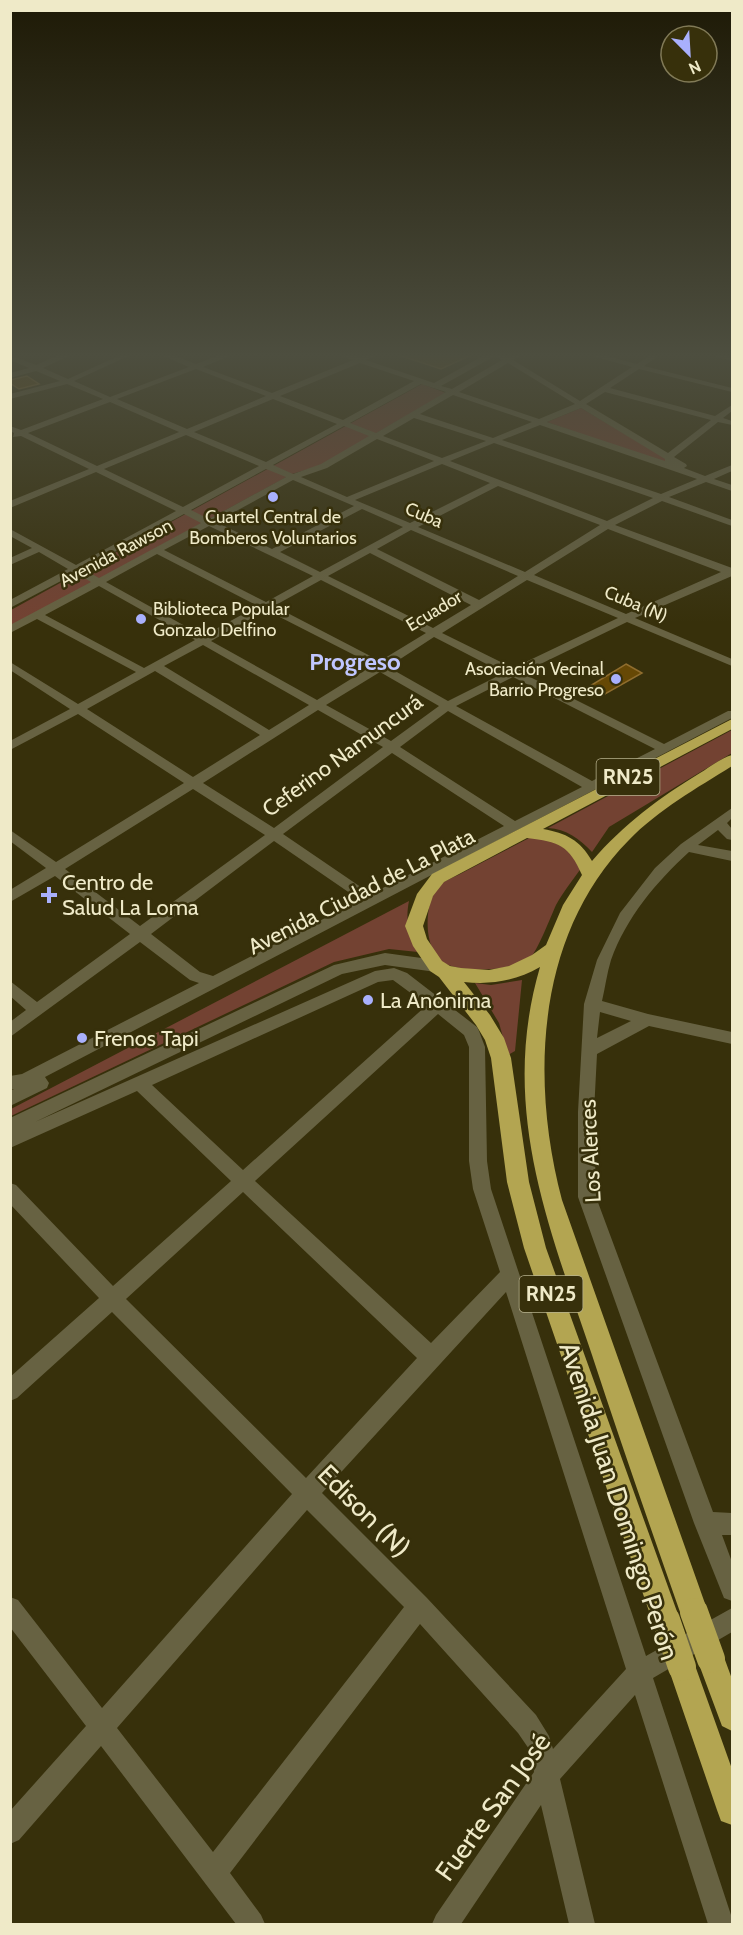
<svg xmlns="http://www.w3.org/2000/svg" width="743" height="1935" viewBox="0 0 743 1935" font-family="Cabin,sans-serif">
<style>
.green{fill:#734232}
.building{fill:#664805;stroke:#8f6d2e;stroke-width:1.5}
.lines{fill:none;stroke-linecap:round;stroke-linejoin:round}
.minor{fill:#676242;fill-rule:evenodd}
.highway{fill:#b3a551;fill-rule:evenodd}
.highway-bridge{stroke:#b3a551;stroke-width:28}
.poi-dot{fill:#a9b0fc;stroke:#37300b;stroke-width:2}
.labels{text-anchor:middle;stroke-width:5;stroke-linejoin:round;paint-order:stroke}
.far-street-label{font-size:18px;fill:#efeac8;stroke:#37300b}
.far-poi-label{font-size:18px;fill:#efeac8;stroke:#37300b}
.shield{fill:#37300b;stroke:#b8b28f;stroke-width:1.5}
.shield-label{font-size:21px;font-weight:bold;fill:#efeac8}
.street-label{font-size:22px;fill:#efeac8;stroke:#37300b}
.poi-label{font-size:22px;fill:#efeac8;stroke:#37300b;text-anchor:start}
.far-district-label{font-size:24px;font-weight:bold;fill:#c0c6ff;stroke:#37300b}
.near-street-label{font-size:27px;fill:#efeac8;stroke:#37300b}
</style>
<rect width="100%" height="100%" fill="#37300b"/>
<path class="green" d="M422,384L446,393L319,466L292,474L11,627V610Z
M581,408L667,459L666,462L662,463L547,422Z
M732,730V753L609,827L592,852C580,839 566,829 548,828Z
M531,837L563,842L582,867C573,880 563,892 556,905C551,916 537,952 530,958C513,971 465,973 446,964C423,953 423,905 438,886C443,881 455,877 462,873C485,861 508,849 531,837Z
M409,901C405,921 409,934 418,952L389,949L334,962L11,1116V1109Z
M522,980L515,1051L508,1055L499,1023L475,983L491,985Z"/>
<path class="building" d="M395,352H478L441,369L395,354Z
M27,376L39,384L19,389L10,383V380Z
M626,664L642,673L605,694L590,686Z"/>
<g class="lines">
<path class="minor" d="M66,352H77L43,368L68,379L127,352H137L74,381L110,397L189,367L154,352H165L196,364L228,352H239L203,367L272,393L353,360L332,352H344L359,357L372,352H383L366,360L434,383L490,352H500L508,357L516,352H526L513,360L580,401L632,367L578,352H592L637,364L655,352H664L644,366L732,388V392L639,369L610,388L715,416L732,405V411L723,418L732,421V425L718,422L674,457L686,464L687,466L684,468L705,476L732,465V471L714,479L732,485V491L706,482L669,497L732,520V526L662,501L615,525L732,568V576L635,618L732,659V666L627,622L522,673L664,744L728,711H732V718L45,1077L49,1083L47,1088L10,1106V1091L14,1089L10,1090V1076L22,1074L199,983L190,980L140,942L10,1037V1022L26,1010L10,996V981L37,1002L130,934L55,876L10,902V890L46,868L10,841V830L56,862L184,783L78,714L10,750V741L70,709L10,670V662L78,704L136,672L37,619L10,633V625L91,582L76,573L10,608V600L68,569L39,552L10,565V558L32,548L10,536V529L76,565L176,511L96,472L10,508V501L89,469L21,436L13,437L14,433L10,431V426L21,430L103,399L67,384L10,399V394L60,381L36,371L10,378V373L29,368L10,360V355L36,365ZM495,356L502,360L452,389L441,386ZM360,363L414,381L343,420L280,396ZM508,363L575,404L539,419L459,392ZM196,369L266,396L187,429L117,399ZM421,384L446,392L376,433L350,423ZM605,392L711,420L668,453L586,404ZM453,395L532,422L493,438L420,414ZM273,399L337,424L266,462L194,432ZM110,402L179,432L97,466L28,433ZM581,408L665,459V461L547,422ZM414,418L486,441L442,458L383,436ZM540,425L697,479L661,494L502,440ZM344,426L369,436L321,464L293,474L273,465ZM186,435L259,466L183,507L104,469ZM377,439L434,461L347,497L301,477L327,468ZM494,443L653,498L607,521L450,461ZM442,464L490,483L410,523L355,500ZM266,469L286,477L209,519L191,510ZM293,480L354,506L272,549L216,522ZM498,486L600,525L525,572L418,527ZM362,509L403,527L320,572L280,552ZM184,514L201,523L99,578L83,569ZM209,526L313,576L266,602L164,550ZM608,529L721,572L626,614L534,575ZM411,530L518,576L479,600L377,549ZM370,553L471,605L433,628L328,576ZM157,554L258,606L203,636L106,582ZM321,580L426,633L380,661L274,606ZM527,580L618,618L513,668L442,633ZM99,586L195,640L144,668L45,615ZM266,610L364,660L372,666L317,700L211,641ZM434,637L504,673L448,701L388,667ZM203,645L309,705L269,730L164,666ZM155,671L260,735L193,777L87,709ZM380,672L439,706L391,741L326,705ZM513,677L655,749L592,781L456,706ZM318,710L383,747L274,828L203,783ZM448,711L582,787L515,821L400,747ZM392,753L504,826L371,894L283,834ZM193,789L265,835L140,926L65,869ZM274,841L360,900L213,976L200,972L151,934Z
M701,352H714L732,357V361Z
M732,808V818L727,823L732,829V840L727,839L718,830L698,845L732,851V861L689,852C656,882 626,918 611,960C607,973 605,988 602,1001L648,1014L732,1032V1044L649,1026L597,1054L594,1112L596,1197L713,1512L732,1513V1535H722L732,1562V1601L724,1598L694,1523L578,1197V1112L584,1004L597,960L620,913L655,868L681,844ZM600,1012L631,1021L597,1038Z
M385,953L436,960L441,962L443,966L441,970L436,972L385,965L342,974L35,1122L375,971L394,968L407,973L477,1027L479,1031L485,1047L487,1161L491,1189L646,1656L732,1608V1632L653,1678L732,1918V1924H708L635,1695L560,1779L595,1924H569L541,1805L461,1924H432L436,1915L534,1772L529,1749L518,1733L420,1624L230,1873L261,1915L265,1924H236L101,1746L19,1840L10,1844V1811L86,1726L10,1627V1597L18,1600L102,1708L292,1494L112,1312L17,1398L10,1401V1377L99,1298L10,1204V1183L16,1185L113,1286L231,1181L137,1091L10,1148V1118L334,965ZM393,980L427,1005L243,1170L152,1085L378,982ZM438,1014L464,1035L469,1047V1161L473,1189L500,1272L431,1343L255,1181ZM243,1192L417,1358L306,1478L126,1299ZM506,1292L626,1669L553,1749L549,1736L536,1715L427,1598L322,1493ZM307,1510L404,1607L213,1852L117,1728Z"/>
<path class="highway" d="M732,719V729L543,829C566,833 580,840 592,861C624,824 659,798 700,773C710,767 721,758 732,755V766C697,788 658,810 629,840C536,934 530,1079 562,1200L708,1612L704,1622L694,1626L684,1622L680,1612C650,1526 620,1441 592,1355C548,1224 499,1107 540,967C516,981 491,985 464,982L490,1015L504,1038L511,1058L529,1182L546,1248L680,1620L676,1630L666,1634L656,1630L652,1620L524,1248L507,1182L491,1058L485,1040L476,1025L439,977L430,971L413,946L405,926L417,894L432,874ZM527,838C559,842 569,845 582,875L563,905L546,945L532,955L509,966L489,970L461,968L450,966L442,961L427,939L423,926L433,896L444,882Z
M711,1645L721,1649L732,1679V1731L722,1726L697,1659L701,1649Z
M682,1653L692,1657L732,1769V1825L721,1821L717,1810L668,1667L672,1657Z"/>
<path class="highway-bridge" d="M694,1612L711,1659
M666,1620L682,1667"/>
</g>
<linearGradient id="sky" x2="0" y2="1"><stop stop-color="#1e1a06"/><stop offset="0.57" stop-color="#4d4e3f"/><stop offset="1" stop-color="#4d4e3f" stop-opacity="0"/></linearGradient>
<rect width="743" height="623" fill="url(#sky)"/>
<g class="poi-dot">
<circle cx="273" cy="497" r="6"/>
<circle cx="141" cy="619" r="6"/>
<circle cx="616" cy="679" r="6"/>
<path d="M46 886h6v6h6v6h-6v6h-6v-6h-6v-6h6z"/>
<circle cx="368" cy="1000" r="6"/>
<circle cx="82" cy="1038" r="6"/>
</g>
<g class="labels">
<g class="far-street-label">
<text transform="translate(424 515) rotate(23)" y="6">Cuba</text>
<text transform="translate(116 553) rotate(-28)" y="6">Avenida Rawson</text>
<text transform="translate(636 604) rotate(23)" y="6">Cuba (N)</text>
<text transform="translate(434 611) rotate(-31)" y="6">Ecuador</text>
</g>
<g class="far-poi-label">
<text x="273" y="523">Cuartel Central de<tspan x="273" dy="21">Bomberos Voluntarios</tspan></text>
<text x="153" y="615" text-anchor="start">Biblioteca Popular<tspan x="153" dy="21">Gonzalo Delfino</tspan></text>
<text x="604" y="675" text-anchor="end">Asociación Vecinal<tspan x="604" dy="21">Barrio Progreso</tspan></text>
</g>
<g class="shield">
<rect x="596.5" y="759" width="63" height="36" rx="4.5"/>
<rect x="519.5" y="1276" width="63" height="36" rx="4.5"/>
</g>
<g class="shield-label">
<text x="628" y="784">RN25</text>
<text x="551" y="1301">RN25</text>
</g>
<g class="street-label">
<text transform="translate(342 755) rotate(-36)" y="8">Ceferino Namuncurá</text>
<text transform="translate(361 891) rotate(-27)" y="8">Avenida Ciudad de La Plata</text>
<text transform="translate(590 1151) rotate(-93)" y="8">Los Alerces</text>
</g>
<g class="poi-label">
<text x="62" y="890">Centro de<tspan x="62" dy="25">Salud La Loma</tspan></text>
<text x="380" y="1008">La Anónima</text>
<text x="94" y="1046">Frenos Tapi</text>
</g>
<g class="far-district-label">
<text x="355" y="670">Progreso</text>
</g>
<g class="near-street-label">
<text transform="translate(619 1501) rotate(72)" y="9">Avenida Juan Domingo Perón</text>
<text transform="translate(364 1511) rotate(45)" y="9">Edison (N)</text>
<text transform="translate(493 1807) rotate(-54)" y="9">Fuerte San José</text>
</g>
</g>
<rect width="743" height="1935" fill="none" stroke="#efeac8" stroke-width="24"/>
<g transform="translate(689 54) rotate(156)"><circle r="28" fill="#37300b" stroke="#817a57" stroke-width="1.5"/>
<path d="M0-4.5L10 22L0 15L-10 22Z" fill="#a9b0fc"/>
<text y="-9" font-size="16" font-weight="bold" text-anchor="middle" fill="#efeac8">N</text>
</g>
</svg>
